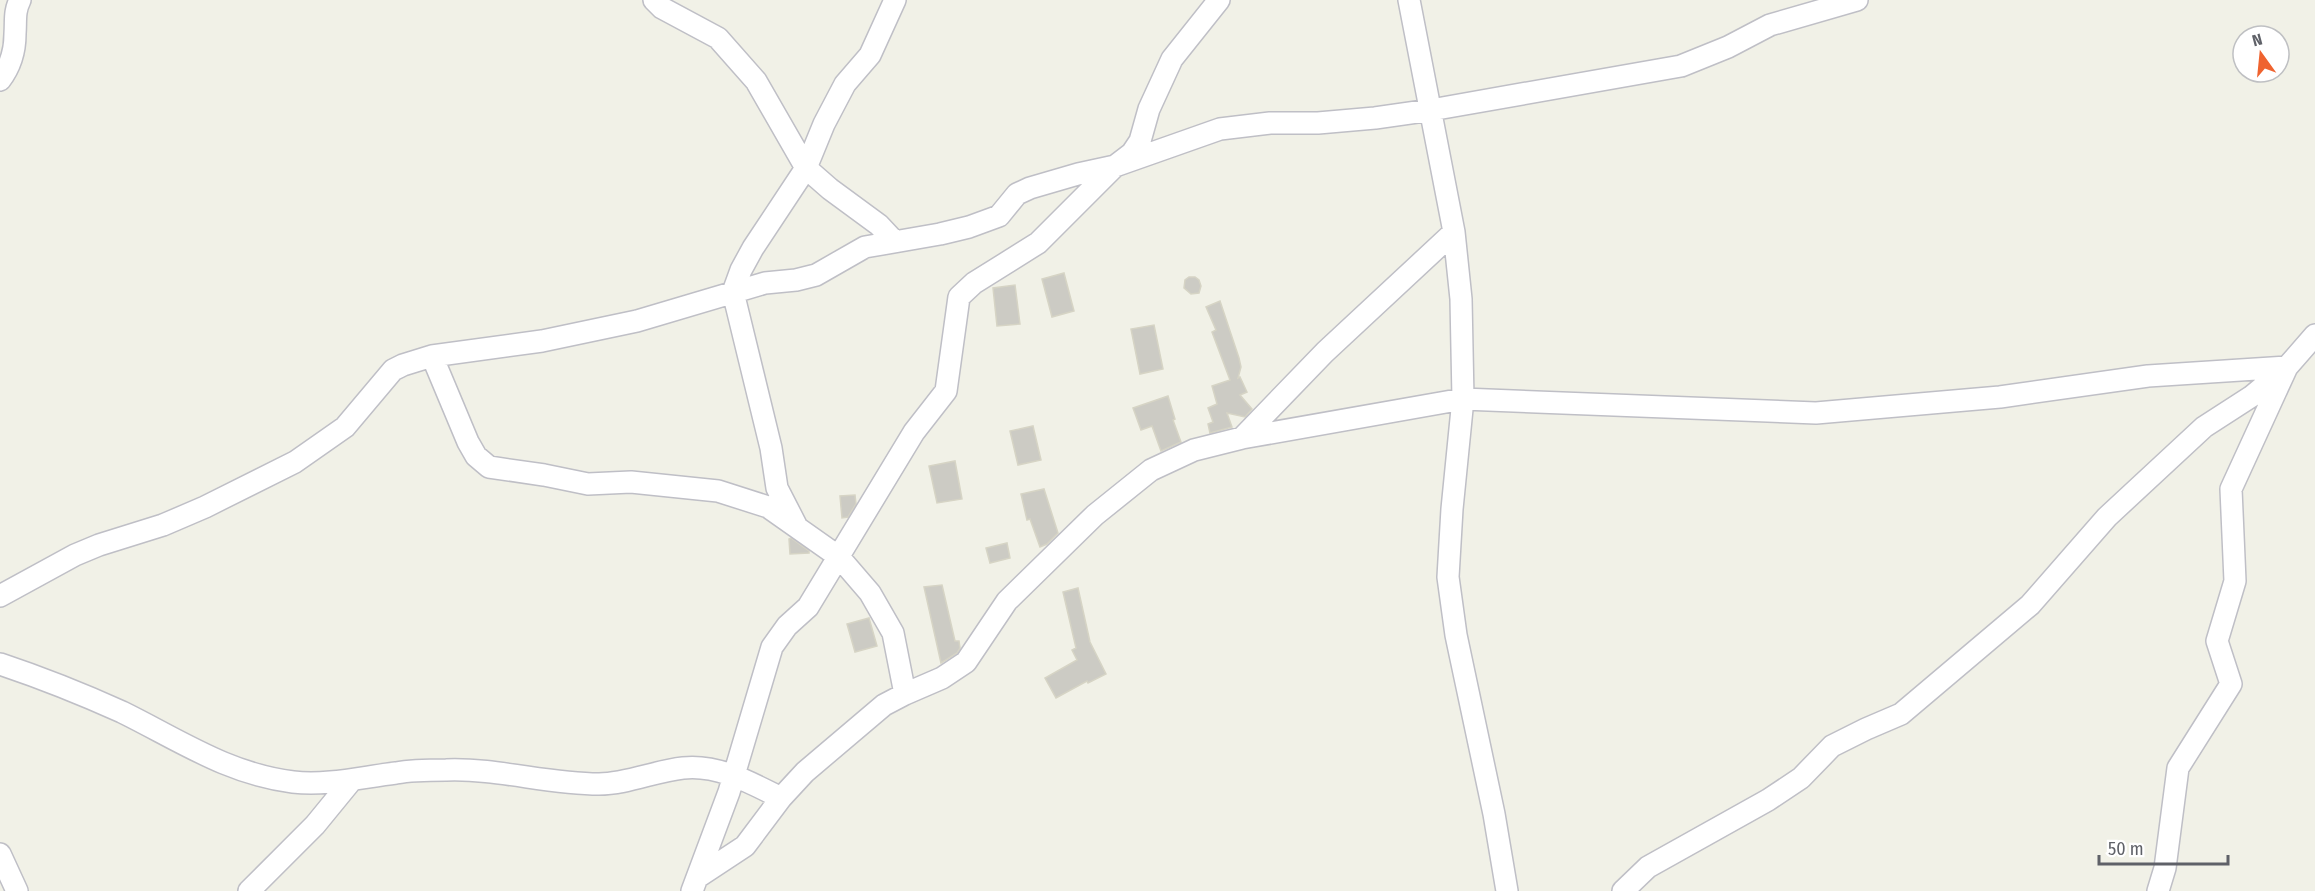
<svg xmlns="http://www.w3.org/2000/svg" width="2315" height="891" viewBox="0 0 2315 891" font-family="'Fira Sans Condensed',sans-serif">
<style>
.building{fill:#cccbc4;stroke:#d6d4c5;stroke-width:1.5}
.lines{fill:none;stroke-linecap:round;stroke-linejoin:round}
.minor-casing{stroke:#bfbfc6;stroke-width:24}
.minor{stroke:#fff;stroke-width:21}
</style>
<rect width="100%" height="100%" fill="#f1f1e7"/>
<path class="building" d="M1064,273L1074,311L1052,317L1042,279Z
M1189,277H1195L1199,280L1201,286L1199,293L1191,294L1184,288L1185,280Z
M1015,285L1020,324L997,326L993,288Z
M1220,301L1239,358L1241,367L1238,378L1240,377L1247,392L1240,395L1252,409L1245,417L1227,413L1232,427L1210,433L1208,424L1213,422L1208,408L1217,404L1212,386L1230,380L1212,332L1216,330L1206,307Z
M1154,325L1163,369L1140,374L1131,329Z
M1168,396L1175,419L1173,420L1181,442L1161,451L1152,426L1141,430L1133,408Z
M1033,426L1041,460L1018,465L1010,431Z
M955,461L962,499L937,503L929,466Z
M1044,489L1058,533L1047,544L1040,547L1030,519L1027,520L1021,494Z
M855,495L856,504L848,517L842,518L840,496Z
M791,538L809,551V553L790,554L789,539Z
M1007,543L1010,558L990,563L986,548Z
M942,585L955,641H959L960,648L957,653L941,663L924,587Z
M1078,588L1090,642L1106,674L1088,683L1087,681L1056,698L1045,678L1077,660L1072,650L1076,648L1063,592Z
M869,618L877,646L855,652L847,624Z"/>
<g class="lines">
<g class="minor-casing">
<path id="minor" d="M654,0L662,8L718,38L756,81L806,168L830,189L879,225L894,241
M1409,0L1454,232L1461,299L1463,399L1452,509L1448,577L1456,635L1494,814L1507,891
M0,80C10,67 15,51 15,34C16,20 14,12 20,0
M432,356L468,442L476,456L489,467L544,475L588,484L631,482L718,491L768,507L839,557L870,593L893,633L905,694
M1242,438L1325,352L1454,232
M796,525L777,488L771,448L733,292L741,270L753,248L806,168L824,124L845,84L870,55L895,0
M0,596L75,555L99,545L163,525L205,507L295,462L345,427L393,370L403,365L432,356L542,341L637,321L765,283L796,280L816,275L865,247L940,234L969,227L999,216L1017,194L1030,188L1078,174L1115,166L1220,129L1270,123H1318L1375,118L1431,110L1681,66L1728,47L1770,25L1857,0
M0,664C42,678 82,694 122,712C179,740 228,774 293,782C327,786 362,777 396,773C412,770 429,770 446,770C497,768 547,784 599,784C627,784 655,771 683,768C718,764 751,783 781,798
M0,854L17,891
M698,877L745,846L781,798L805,772L884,705L905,694L942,678L966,662L1007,601L1095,515L1151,470L1194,450L1242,438L1463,399L1816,413L2000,397L2148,376L2287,367L2231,489L2235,581L2217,641L2231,684L2178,768L2165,868L2158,891
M249,891L315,825L351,781
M692,891L729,792L772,647L787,626L808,607L914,432L946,391L959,297L974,283L1038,243L1115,166L1132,153L1140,141L1149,109L1172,59L1219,0
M1623,891L1648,867L1768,800L1801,778L1832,746L1866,729L1901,714L2030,605L2107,517L2204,427L2252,396L2287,367L2315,335"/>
</g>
<use href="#minor" class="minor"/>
</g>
<g transform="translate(2261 54) rotate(345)"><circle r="28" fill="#ffffff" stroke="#bfc0c3" stroke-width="1.5"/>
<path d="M0-4.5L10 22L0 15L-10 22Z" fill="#ef632f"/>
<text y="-9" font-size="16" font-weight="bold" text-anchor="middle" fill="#5f6168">N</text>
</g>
<path d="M2099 855v9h129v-9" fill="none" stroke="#5f6168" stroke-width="3"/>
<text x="2108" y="855" font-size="18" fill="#5f6168" stroke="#ffffff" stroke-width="4.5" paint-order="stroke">50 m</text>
</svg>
